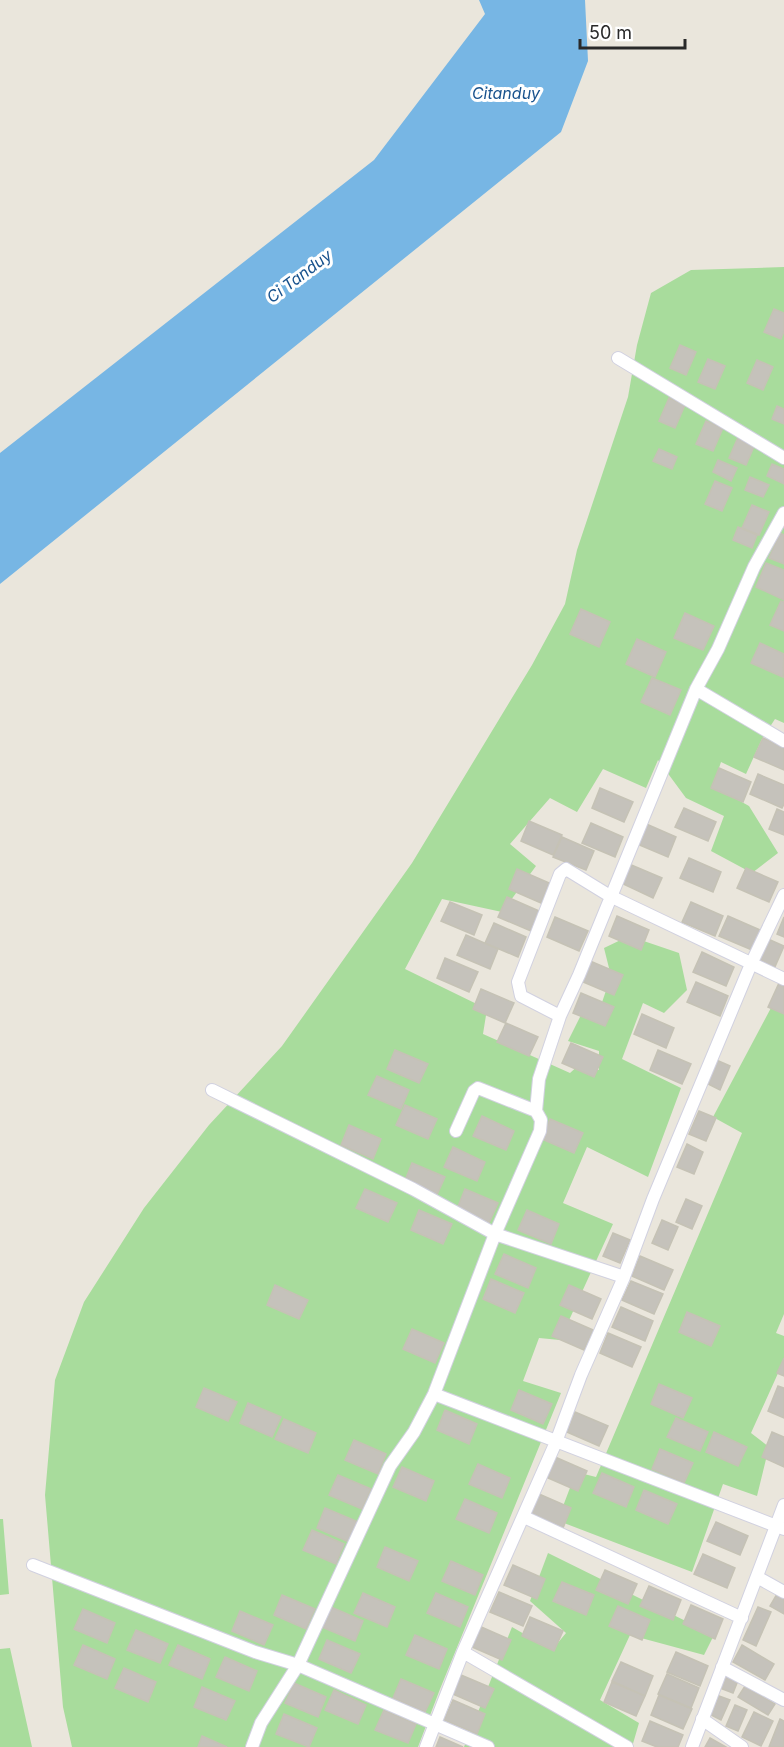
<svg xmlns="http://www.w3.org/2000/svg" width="784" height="1747" viewBox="0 0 784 1747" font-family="Inter,sans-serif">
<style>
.green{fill:#a8dc9c}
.water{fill:#77b6e4}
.building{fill:#c5c2bb;stroke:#c5c2b5;stroke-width:1.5}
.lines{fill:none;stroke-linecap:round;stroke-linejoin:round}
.street-casing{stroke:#d1d1e0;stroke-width:14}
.street{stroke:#fff;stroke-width:12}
.labels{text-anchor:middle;stroke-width:6;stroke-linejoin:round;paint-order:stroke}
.water-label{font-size:16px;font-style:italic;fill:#18528d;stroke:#fff}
</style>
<rect width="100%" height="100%" fill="#eae6dc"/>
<path class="green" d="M784,267V723L775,719L762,739L746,774L721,762L713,786L749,806L778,853L752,873L711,851L724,816L686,798L658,760L646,788L603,769L577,812L550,798L510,844L536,866L502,912L442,899L405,969L487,1009L483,1034L570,1073L581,1063L599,1070V1051L568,1041L584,1009L597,1017L611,976L604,948L629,936L679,953L687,990L664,1013L643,1003L622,1059L681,1088L648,1177L587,1147L563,1203L613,1224L560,1340L539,1338L523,1381L561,1393L440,1689L418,1747H72L63,1707L45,1495L55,1380L84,1302L144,1208L209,1125L282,1046L412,863L532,665L565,604L577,550L628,397L637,345L651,293L691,270Z
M772,1006L784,1011V1314L776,1333L784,1336V1360L751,1433L769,1447L757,1496L723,1484L692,1572L564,1523L557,1522L576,1472L596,1477L742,1133L713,1117Z
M0,1519H3L9,1594L0,1595Z
M548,1553L714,1635L704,1655L630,1635L600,1700L639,1723L632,1747H464L512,1627L552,1650L566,1633L530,1601Z
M10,1648L32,1747H0V1649Z"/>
<path class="water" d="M479,0H585L588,61L561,132L0,584V453L374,160L485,14Z"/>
<path class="building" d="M774,309L784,313V331L781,339L764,332Z
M680,345L696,352L686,375L670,368Z
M708,359L725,366L715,389L698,382Z
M757,360L773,367L763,390L747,383Z
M669,398L685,405L675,428L659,421Z
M777,406L784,409V424L772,419Z
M706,421L723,428L713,451L696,444Z
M739,435L756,442L746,465L729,458Z
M659,449L677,457L672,469L653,461Z
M718,460L737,468L731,481L713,472Z
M772,464L784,469V484L767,476Z
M750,477L769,485L763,497L745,490Z
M715,481L732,488L722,511L705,504Z
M752,505L769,512L759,535L742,528Z
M738,527L757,535L752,548L733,540Z
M780,533L784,535V564L769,558Z
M766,563L784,570V600L756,587Z
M781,601L784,602V631L770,625Z
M581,609L610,622L599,647L570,634Z
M685,613L714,626L703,650L674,638Z
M637,639L666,652L655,677L626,664Z
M760,643L784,654L783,677L751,663Z
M652,678L681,690L670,715L641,702Z
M763,738L784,747V770L754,757Z
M719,768L751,782L743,802L711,788Z
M758,774L784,785V804L782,808L750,794Z
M600,788L633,802L624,822L592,808Z
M684,808L716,822L708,841L675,827Z
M777,809L784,812V835L769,829Z
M529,821L562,835L553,855L521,841Z
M591,823L623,837L615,857L582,843Z
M644,823L676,837L668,857L635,843Z
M562,837L594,851L586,870L553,857Z
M689,858L721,872L713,892L680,878Z
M629,864L662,878L653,898L621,883Z
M746,868L778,882L769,902L737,888Z
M517,869L549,883L541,903L509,889Z
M507,897L539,911L531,931L498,917Z
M450,902L482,915L474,935L441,921Z
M691,902L723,916L715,936L682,922Z
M617,916L649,930L641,950L609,936Z
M728,916L760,930L752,950L719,936Z
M555,917L588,931L579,951L547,937Z
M784,917V937L777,934Z
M494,923L526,937L518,957L485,943Z
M466,935L498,949L490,969L457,955Z
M768,939L784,946L774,969L758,962Z
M702,952L734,967L726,986L693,972Z
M445,958L478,972L469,992L437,978Z
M590,961L623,975L614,995L581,981Z
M696,982L728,996L720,1016L687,1002Z
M779,983L784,985V1014L768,1007Z
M481,989L514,1003L505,1023L473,1009Z
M581,993L614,1007L605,1026L573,1013Z
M642,1014L674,1028L666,1048L634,1034Z
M506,1023L538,1037L529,1056L497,1042Z
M571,1043L603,1057L594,1077L562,1063Z
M395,1050L428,1064L419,1083L387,1069Z
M658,1050L691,1064L682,1084L650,1070Z
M714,1059L730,1066L720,1090L704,1082Z
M377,1076L409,1090L401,1109L368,1095Z
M405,1105L437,1119L428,1139L396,1125Z
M699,1111L716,1118L706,1141L689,1134Z
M482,1116L514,1131L506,1150L473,1136Z
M550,1119L583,1133L574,1153L542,1139Z
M349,1125L381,1139L373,1159L341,1145Z
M687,1144L703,1152L694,1174L677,1167Z
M453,1147L485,1162L477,1181L444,1167Z
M412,1163L445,1177L436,1197L404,1183Z
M365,1189L397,1203L388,1222L356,1208Z
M465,1189L498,1203L489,1223L457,1209Z
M686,1199L702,1206L692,1229L676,1222Z
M419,1210L452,1224L443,1244L411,1230Z
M527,1210L559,1224L551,1244L518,1230Z
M662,1220L678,1227L668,1250L652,1243Z
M613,1233L630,1240L620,1263L603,1256Z
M504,1254L536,1268L528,1288L495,1274Z
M640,1256L673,1270L664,1290L632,1276Z
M491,1279L524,1293L515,1313L483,1299Z
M631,1281L663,1294L654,1314L622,1300Z
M275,1285L308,1300L299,1319L267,1305Z
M569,1285L601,1299L592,1319L560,1305Z
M621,1307L653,1321L645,1341L612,1327Z
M687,1312L720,1326L711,1346L679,1332Z
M561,1316L593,1330L584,1350L552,1336Z
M412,1329L444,1343L435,1363L403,1349Z
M608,1333L641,1347L632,1367L600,1353Z
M784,1358V1376L777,1373Z
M659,1384L692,1398L683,1418L651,1404Z
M778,1386L784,1388V1418L768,1411Z
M204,1388L237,1402L228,1421L196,1407Z
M519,1390L552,1404L543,1424L511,1410Z
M248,1403L281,1417L272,1437L240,1423Z
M445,1410L477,1424L469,1444L437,1430Z
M575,1412L608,1426L599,1446L567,1432Z
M676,1418L708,1432L700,1451L667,1437Z
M284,1419L316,1433L308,1453L275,1439Z
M714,1432L747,1447L738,1466L706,1452Z
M772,1432L784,1437V1467L762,1457Z
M354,1440L386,1454L378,1474L345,1460Z
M660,1449L693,1463L684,1483L652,1469Z
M555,1457L587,1471L578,1491L546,1477Z
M478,1464L510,1478L502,1498L469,1484Z
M402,1467L434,1481L426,1501L393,1487Z
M602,1473L634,1487L626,1507L593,1493Z
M338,1475L371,1489L362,1509L329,1495Z
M644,1490L677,1504L668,1524L636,1510Z
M539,1494L571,1508L563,1528L530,1514Z
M465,1499L497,1513L489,1533L456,1519Z
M325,1508L358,1522L349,1542L317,1528Z
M716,1522L748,1536L740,1555L707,1541Z
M312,1530L344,1544L336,1564L303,1550Z
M385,1547L418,1561L409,1581L377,1567Z
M703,1554L735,1568L727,1588L694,1574Z
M451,1561L483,1575L475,1595L442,1581Z
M513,1565L545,1579L537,1599L504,1585Z
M605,1570L637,1584L628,1604L596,1590Z
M562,1582L594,1595L586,1615L553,1601Z
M649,1586L681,1600L673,1620L640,1606Z
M499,1592L532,1606L523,1626L490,1612Z
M363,1593L395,1607L387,1627L354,1613Z
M436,1593L468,1607L460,1627L427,1613Z
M777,1594L784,1597V1614L770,1606Z
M282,1595L315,1609L306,1629L274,1615Z
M691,1605L723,1619L715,1639L683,1624Z
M618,1606L650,1620L642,1640L609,1626Z
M331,1607L363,1621L355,1641L322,1627Z
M758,1607L771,1612L756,1646L743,1640Z
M83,1609L115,1623L107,1643L74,1629Z
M240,1611L273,1625L264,1645L232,1631Z
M530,1617L563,1631L554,1651L522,1636Z
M479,1626L511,1640L502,1660L470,1646Z
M136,1630L168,1644L160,1663L127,1650Z
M415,1635L447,1649L439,1669L406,1655Z
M327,1640L360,1654L351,1673L319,1659Z
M83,1645L115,1659L107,1679L74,1665Z
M178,1645L210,1659L202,1679L169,1665Z
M742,1645L774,1664L765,1680L733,1662Z
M676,1652L708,1666L700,1686L667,1672Z
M225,1657L257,1671L249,1691L216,1677Z
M621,1662L653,1676L645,1696L612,1681Z
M124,1668L156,1682L148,1702L115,1688Z
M726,1673L739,1678L733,1693L720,1688Z
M667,1674L699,1688L691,1708L658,1694Z
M461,1675L494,1689L485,1708L453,1694Z
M401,1679L434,1693L425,1712L393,1698Z
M612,1682L645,1696L636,1716L604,1702Z
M294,1683L326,1697L318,1717L285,1703Z
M745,1686L775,1704L768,1715L738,1697Z
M202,1687L235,1701L226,1720L194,1707Z
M334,1690L366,1705L358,1724L325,1710Z
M659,1695L692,1709L683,1729L651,1715Z
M719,1696L730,1700L721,1720L711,1715Z
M453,1700L485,1714L477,1734L444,1720Z
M735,1705L747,1710L738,1731L726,1726Z
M384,1710L416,1724L408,1743L375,1730Z
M754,1712L773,1721L761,1746L742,1737Z
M284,1714L317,1728L309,1747L276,1734Z
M780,1719L784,1721V1747H769Z
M650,1721L683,1735L678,1747H657L642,1741Z
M202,1736L227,1747H198Z
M440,1737L463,1747H436Z
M710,1738L726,1747H705Z"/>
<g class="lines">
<g class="street-casing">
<path id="street" d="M618,358L784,458
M696,689L784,741
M560,1016L521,996L518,982L560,874L566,869L610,896L784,979
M212,1090L413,1189L495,1234L624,1277
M456,1131L474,1091L478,1088L536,1111
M434,1394L784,1529
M524,1517L742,1618
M33,1565L255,1652L298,1665L488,1747
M757,1577L784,1592
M463,1652L627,1747
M722,1667L784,1700
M702,1719L742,1747
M252,1747L261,1723L298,1665L390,1466L414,1432L434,1394L495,1234L540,1131L541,1120L536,1111L539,1079L560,1016L579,975L696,689L718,649L754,567L784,513
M426,1747L463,1652L556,1442L581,1375L624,1277L653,1199L751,964L784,895
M692,1747L784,1505"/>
</g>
<use href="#street" class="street"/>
</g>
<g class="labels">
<g class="water-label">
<text x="506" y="99">Citanduy</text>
<text transform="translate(299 276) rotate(-37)" y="6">Ci Tanduy</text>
</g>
</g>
<path d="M580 39v9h105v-9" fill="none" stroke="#292929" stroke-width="3"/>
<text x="589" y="39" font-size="18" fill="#292929" stroke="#ffffff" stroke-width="4.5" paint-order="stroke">50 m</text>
</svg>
